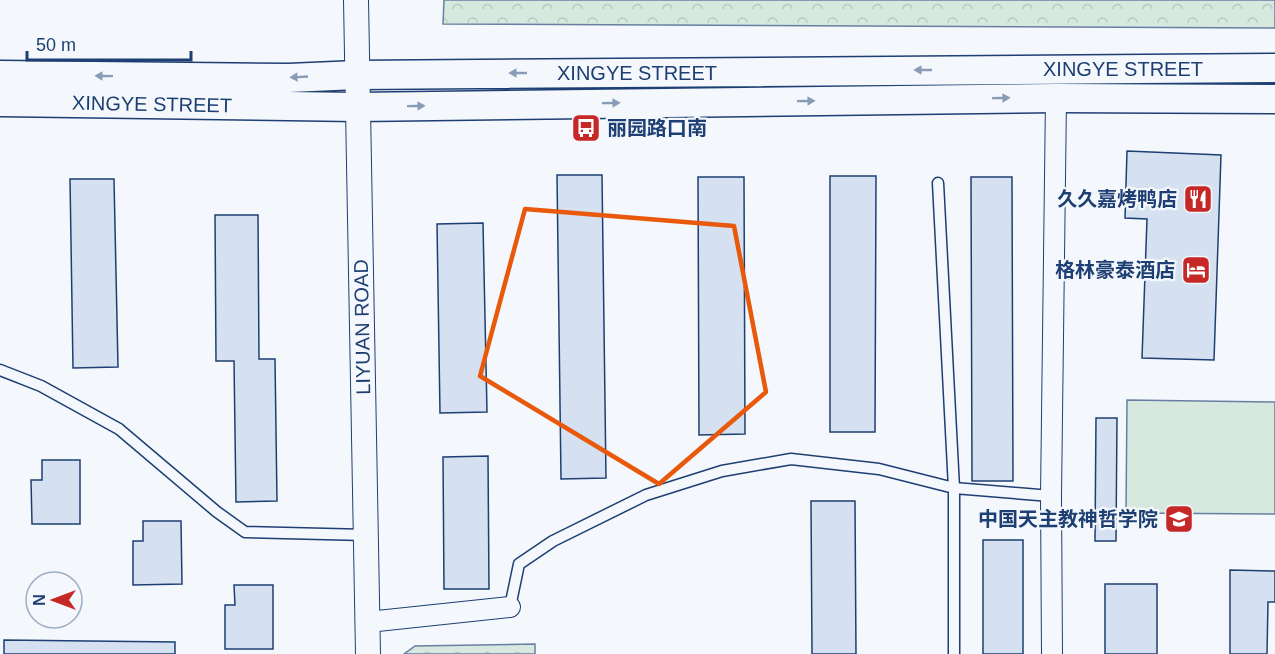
<svg xmlns="http://www.w3.org/2000/svg" width="1275" height="654" viewBox="0 0 1275 654" font-family="Arial,'Noto Sans SC',sans-serif">
<style>
.forest{fill:url(#forest-crowns);stroke:#687fa3;stroke-width:1.5}
.pitch{fill:#d7e8df;stroke:#687fa3;stroke-width:1.5}
.building{fill:#d5e0f0;stroke:#1d3f73;stroke-width:1.5}
.lines{fill:none;stroke-linecap:round;stroke-linejoin:round}
.service-casing{stroke:#1d3f73;stroke-width:13}
.minor-casing{stroke:#1d3f73;stroke-width:22}
.tertiary-casing{stroke:#1d3f73;stroke-width:26}
.secondary-casing{stroke:#1d3f73;stroke-width:31}
.service{stroke:#f4f7fb;stroke-width:10}
.minor{stroke:#f4f7fb;stroke-width:20}
.tertiary{stroke:#f4f7fb;stroke-width:24}
.secondary{stroke:#f4f7fb;stroke-width:28}
.oneway{fill:#889bb7}
.marked{fill:none;stroke:#e8590c;stroke-width:4.5;stroke-linejoin:round}
.labels{text-anchor:middle;stroke-width:4.5;stroke-linejoin:round;paint-order:stroke}
.street-label{font-size:20px;fill:#1d3f73;stroke:#f4f7fb}
.poi-label{font-size:20px;font-weight:bold;fill:#1d3f73;stroke:#f4f7fb;text-anchor:end}
</style>
<defs>
<pattern id="forest-crowns" width="20" height="18" patternUnits="userSpaceOnUse" patternTransform="scale(1.5)"><rect width="20" height="18" fill="#d7e8df"/><path d="M2 6a3 3 0 1 1 6 0M12 15a3 3 0 1 1 6 0" fill="none" stroke="#b8c8c3"/></pattern>
</defs>
<rect width="100%" height="100%" fill="#f4f7fb"/>
<path class="forest" d="M444,0H1275V28L443,24Z
M535,644V654H404L415,646Z"/>
<path class="pitch" d="M1127,400L1275,402V514L1126,513Z"/>
<path class="building" d="M1127,151L1221,155L1214,360L1142,358L1147,219L1125,218Z
M557,175H602L606,478L561,479Z
M830,176H876L875,432H830Z
M698,177H744L745,434L699,435Z
M971,177H1012L1013,481H972Z
M70,179H114L118,367L73,368Z
M215,215H258L259,359H275L277,501L236,502L234,361H216Z
M483,223L487,412L440,413L437,224Z
M1096,418H1117L1116,541H1095Z
M488,456L489,589H444L443,457Z
M42,460H80V524H32L31,480H42Z
M811,501H855L856,654H812Z
M143,521H181L182,584L133,585V541H143Z
M983,540H1023V654H983Z
M1230,570L1275,571V602H1268L1267,654H1230Z
M1105,584H1157V654H1105Z
M234,585H273V649H225V605H235Z
M4,640L175,642V654H4Z"/>
<g class="lines">
<g class="service-casing">
<path id="service" d="M938,183L954,488V654
M0,370L41,386L119,429L217,512L245,532L366,535
M510,607L519,564L553,541L646,495L722,471L791,459L879,469L954,488L1051,496"/>
</g>
<g class="minor-casing">
<path id="minor" d="M368,622L510,607
M1052,654L1051,496L1056,98"/>
</g>
<g class="tertiary-casing">
<path id="tertiary" d="M356,0L368,654"/>
</g>
<g class="secondary-casing">
<path id="secondary" d="M0,75L289,78L357,75L1275,68
M0,102L357,107L1056,98L1275,99"/>
</g>
<use href="#service" class="service"/>
<use href="#minor" class="minor"/>
<use href="#tertiary" class="tertiary"/>
<use href="#secondary" class="secondary"/>
</g>
<defs><path id="oneway-solid" d="M-6-.8H1V-3.2L6.5 0L1 3.2V.8H-6Z" transform="scale(1.5)"/></defs>
<g class="oneway">
<use href="#oneway-solid" transform="translate(923 70) rotate(180)"/>
<use href="#oneway-solid" transform="translate(518 73) rotate(180)"/>
<use href="#oneway-solid" transform="translate(104 76) rotate(-179)"/>
<use href="#oneway-solid" transform="translate(299 77) rotate(177)"/>
<use href="#oneway-solid" transform="translate(1001 98) rotate(-1)"/>
<use href="#oneway-solid" transform="translate(806 101) rotate(-1)"/>
<use href="#oneway-solid" transform="translate(611 103) rotate(-1)"/>
<use href="#oneway-solid" transform="translate(416 106) rotate(-1)"/>
</g>
<path class="marked" d="M525,209L734,226L766,392L659,484L480,376Z"/>
<defs>
<g id="bus-square" transform="scale(1.5)"><rect x="-9" y="-9" width="18" height="18" rx="4" fill="#c62828" stroke="#f4f7fb"/><path d="M-5-6H5V4H4V6H2V4H-2V6H-4V4H-5ZM-3.5-4V0h7V-4ZM-3.5 1.2v1.5H-2V1.2ZM2 1.2v1.5H3.5V1.2Z" fill="#fff"/></g>
<g id="restaurant-square" transform="scale(1.5)"><rect x="-9" y="-9" width="18" height="18" rx="4" fill="#c62828" stroke="#f4f7fb"/><path d="M-5-6h1v4h1v-4h1v4h1v-4h1v5L-1.5 .5V6h-2V.5L-5-1ZM5-6V6H3V1.5H1.5Q1.5-4 5-6Z" fill="#fff"/></g>
<g id="hotel-square" transform="scale(1.5)"><rect x="-9" y="-9" width="18" height="18" rx="4" fill="#c62828" stroke="#f4f7fb"/><path d="M-6-4.5h1.5V1H6V5H4.5V3h-9V5H-6ZM-4 0a1.8 1.8 0 1 1 3.6 0ZM.5 0V-2.5h3Q6-2.5 6 0Z" fill="#fff"/></g>
<g id="university-square" transform="scale(1.5)"><rect x="-9" y="-9" width="18" height="18" rx="4" fill="#c62828" stroke="#f4f7fb"/><path d="M0-5L7-2L0 1L-7-2ZM-4 1L0 2.5L4 1V4Q0 6-4 4Z" fill="#fff"/></g>
</defs>
<g fill-rule="evenodd">
<use href="#bus-square" x="586" y="128"/>
<use href="#restaurant-square" x="1198" y="199"/>
<use href="#hotel-square" x="1196" y="270"/>
<use href="#university-square" x="1179" y="519"/>
</g>
<g class="labels">
<g class="street-label">
<text x="1123" y="76">XINGYE STREET</text>
<text x="637" y="80">XINGYE STREET</text>
<text transform="translate(152 104) rotate(1)" y="7">XINGYE STREET</text>
<text transform="translate(362 327) rotate(-91)" y="7">LIYUAN ROAD</text>
</g>
<g class="poi-label">
<text x="607" y="135" text-anchor="start">丽园路口南</text>
<text x="1177" y="206">久久嘉烤鸭店</text>
<text x="1175" y="277">格林豪泰酒店</text>
<text x="1158" y="526">中国天主教神哲学院</text>
</g>
</g>
<g transform="translate(54 600) rotate(270)"><circle r="28" fill="#f4f7fb" stroke="#9eadc5" stroke-width="1.5"/>
<path d="M0-4.5L10 22L0 15L-10 22Z" fill="#c62828"/>
<text y="-9" font-size="16" font-weight="bold" text-anchor="middle" fill="#1d3f73">N</text>
</g>
<path d="M27 51v9h164v-9" fill="none" stroke="#1d3f73" stroke-width="3"/>
<text x="36" y="51" font-size="18" fill="#1d3f73" stroke="#f4f7fb" stroke-width="4.5" paint-order="stroke">50 m</text>
</svg>
